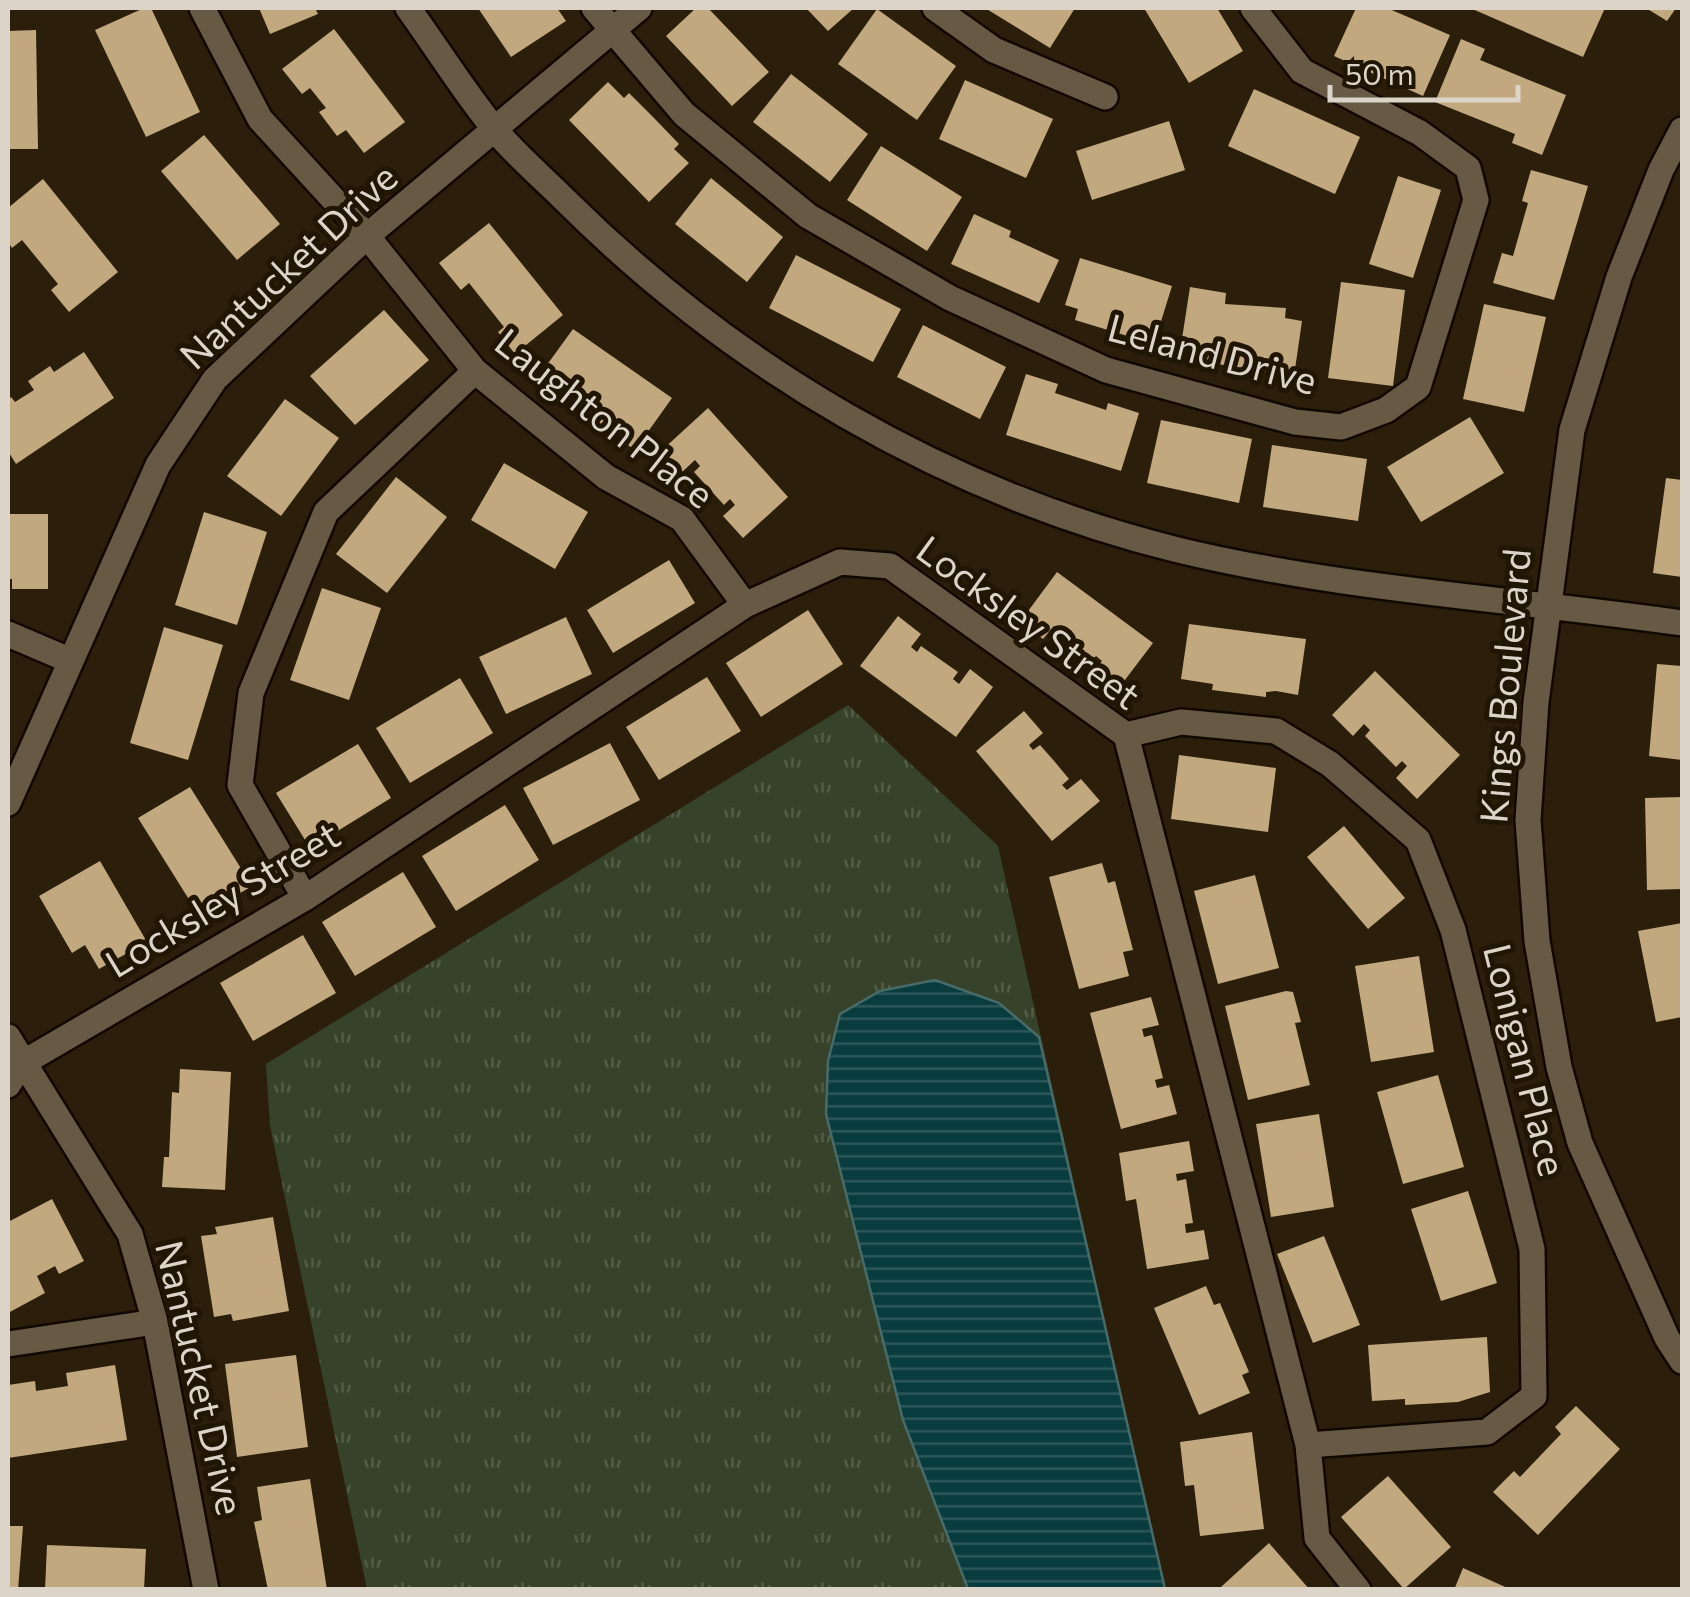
<svg xmlns="http://www.w3.org/2000/svg" width="1690" height="1597" viewBox="0 0 1690 1597" font-family="Commissioner,sans-serif">
<style>
.grass{fill:url(#grass-tufts)}
.water{fill:url(#water-rules);stroke:#486a68;stroke-width:2.5}
.building{fill:#c2a87f}
.lines{fill:none;stroke-linecap:round;stroke-linejoin:round}
.minor-casing{stroke:#130800;stroke-width:30}
.minor{stroke:#675a45;stroke-width:25}
.labels{text-anchor:middle;stroke-width:10;stroke-linejoin:round;paint-order:stroke}
.street-label{font-size:38px;fill:#dcd4c9;stroke:#211504}
</style>
<defs>
<pattern id="grass-tufts" width="24" height="20" patternUnits="userSpaceOnUse" patternTransform="scale(2.5)"><rect width="24" height="20" fill="#364229"/><path d="M3 7l-1-3M5 7V3M7 7l1-3M15 17l-1-3M17 17v-4M19 17l1-3" fill="none" stroke="#525c47"/></pattern>
<pattern id="water-rules" width="6" height="5" patternUnits="userSpaceOnUse" patternTransform="scale(2.5)"><rect width="6" height="5" fill="#093c3f"/><path d="M0 2.5h6" fill="none" stroke="#2c5759"/></pattern>
</defs>
<rect width="100%" height="100%" fill="#2b1f0c"/>
<path class="grass" d="M848,705L998,846L1165,1589H367L270,1126L266,1064Z"/>
<path class="water" d="M935,980L999,1003L1039,1037L1165,1589H968L903,1420L826,1114L828,1061L840,1014L880,991Z"/>
<path class="building" d="M144,8H151L200,112L146,137L95,30Z
M259,8H315L318,14L270,34Z
M478,8H557L566,21L511,57Z
M696,8H708L769,72L732,106L666,36Z
M806,8H854L828,31Z
M985,8H1075L1050,48Z
M1144,8H1217L1243,51L1189,83Z
M1356,8H1387L1450,35L1423,96L1334,56Z
M1470,8H1605L1583,57Z
M1646,8H1676L1667,21Z
M877,9L956,66L917,120L838,64Z
M334,29L405,122L364,153L346,130L337,136L319,112L326,108L310,88L302,94L282,69Z
M36,30L38,149H8V31Z
M1461,39L1485,49L1480,60L1566,95L1542,155L1512,143L1515,134L1435,102Z
M791,74L868,134L830,182L753,122Z
M965,80L1053,119L1026,178L939,139Z
M608,82L624,98L629,93L654,118L679,144L674,149L689,163L649,202L569,120Z
M1254,89L1360,137L1335,194L1228,146Z
M1169,121L1185,170L1092,200L1076,151Z
M204,135L280,224L237,260L161,171Z
M881,146L962,197L927,251L847,200Z
M1531,170L1588,186L1554,300L1493,283L1502,253L1513,256L1528,203L1522,201Z
M1398,176L1441,190L1413,278L1369,264Z
M711,178L783,237L747,282L675,224Z
M43,179L118,272L69,312L51,290L58,284L22,240L12,248L8,242V208Z
M974,214L1011,231L1009,237L1059,260L1039,303L951,264Z
M489,223L563,315L515,354L498,332L504,327L469,283L461,290L439,263Z
M796,255L901,309L873,362L769,308Z
M1080,258L1172,286L1154,344L1075,320L1078,309L1065,305Z
M1341,282L1405,290L1393,386L1328,378Z
M1190,287L1226,293L1225,304L1286,308L1285,318L1302,321L1294,376L1179,358Z
M1484,304L1546,317L1524,412L1463,399Z
M384,310L429,360L355,425L310,376Z
M923,325L1006,367L980,419L897,377Z
M573,329L672,398L635,450L536,380Z
M84,352L114,398L16,464L8,451V400L11,397L15,402L34,390L28,381L50,366L54,372Z
M1026,374L1058,384L1055,393L1106,410L1108,403L1139,413L1121,471L1006,435Z
M285,399L339,438L281,516L227,476Z
M708,408L788,497L743,538L723,516L735,505L730,499L724,505L694,472L700,466L695,460L681,473L661,451Z
M1470,417L1504,473L1421,522L1387,467Z
M1161,420L1252,439L1239,503L1147,483Z
M1272,445L1367,459L1358,521L1263,507Z
M504,463L588,512L555,569L471,520Z
M396,477L447,517L387,593L336,554Z
M1666,478L1682,480V577L1653,573Z
M204,512L267,532L237,625L175,605Z
M8,514H48V589H12V579H8Z
M669,560L695,603L613,653L587,610Z
M1057,572L1153,643L1115,693L1091,675L1102,661L1096,656L1090,663L1056,637L1060,630L1054,626L1043,639L1020,622Z
M322,588L381,608L349,700L290,680Z
M808,610L843,664L761,717L726,663Z
M898,616L921,634L911,647L917,652L921,646L958,672L953,679L959,684L970,669L993,687L956,737L860,666Z
M566,617L592,674L506,714L479,657Z
M1189,624L1306,639L1298,695L1276,691L1266,692V697L1212,690L1213,684L1181,679Z
M164,627L223,645L188,760L130,743Z
M1657,664L1682,666V760L1649,756Z
M1375,671L1460,755L1417,799L1396,778L1407,766L1402,761L1396,767L1365,736L1370,730L1364,724L1353,736L1332,715Z
M707,677L741,731L659,780L626,727Z
M460,678L493,733L410,783L376,728Z
M1024,711L1043,733L1029,745L1033,750L1040,745L1055,762L1069,779L1062,785L1067,790L1081,779L1100,801L1052,841L976,751Z
M610,743L640,800L553,845L523,788Z
M358,744L391,798L310,848L276,793Z
M1179,755L1276,768L1268,832L1171,819Z
M190,787L252,886L200,917L138,818Z
M1682,797V889L1647,890L1645,798Z
M505,805L539,860L456,911L422,856Z
M1344,826L1405,898L1368,929L1307,857Z
M100,861L147,942L99,969L85,945L72,953L39,896Z
M1102,863L1108,883L1115,881L1133,950L1123,952L1129,976L1079,989L1049,877Z
M403,872L436,927L355,976L322,922Z
M1255,875L1279,968L1218,984L1194,891Z
M1682,923V1017L1656,1022L1638,931Z
M303,935L336,993L253,1041L220,983Z
M1419,956L1434,1052L1371,1062L1355,966Z
M1286,991L1293,992L1301,1022L1295,1023L1310,1085L1248,1100L1225,1006Z
M1151,997L1159,1025L1142,1029L1144,1037L1152,1035L1163,1078L1155,1080L1157,1088L1169,1085L1177,1114L1121,1129L1090,1013Z
M180,1069L231,1072L225,1190L162,1187L164,1157H169L172,1092L179,1093Z
M1438,1075L1464,1167L1403,1184L1377,1092Z
M1319,1114L1334,1207L1271,1217L1256,1124Z
M1189,1141L1194,1171L1176,1174L1177,1181L1186,1179L1193,1223L1185,1224L1186,1233L1204,1230L1209,1259L1147,1269L1136,1199L1126,1201L1119,1153Z
M1468,1191L1497,1283L1441,1301L1411,1209Z
M52,1199L84,1261L59,1274L55,1266L37,1276L45,1293L8,1313V1222Z
M273,1217L289,1311L233,1321L231,1314L214,1317L201,1236L217,1234L215,1227Z
M1324,1236L1360,1325L1313,1343L1277,1254Z
M1206,1286L1214,1305L1220,1303L1249,1372L1242,1375L1250,1393L1199,1415L1154,1308Z
M1487,1337L1490,1392L1458,1402L1405,1405V1399L1372,1401L1368,1345Z
M296,1355L308,1447L237,1457L225,1364Z
M115,1365L127,1440L8,1458V1385L35,1381L36,1391L68,1386L66,1373Z
M1576,1406L1620,1449L1538,1535L1493,1492L1514,1471L1520,1477L1561,1434L1555,1427Z
M1252,1432L1264,1529L1200,1536L1194,1485L1185,1486L1180,1442Z
M1388,1476L1451,1547L1404,1589L1341,1517Z
M310,1479L327,1590H268L254,1522L262,1520L257,1487Z
M8,1526H23L18,1590H8Z
M1269,1543L1310,1590H1224L1221,1587Z
M47,1545L146,1549L144,1590H45Z
M1463,1568L1512,1590H1454Z"/>
<g class="lines">
<g class="minor-casing">
<path id="minor" d="M202,8L260,119L367,236L475,371L606,477L682,519L745,605
M408,8C437,48 464,92 496,131C517,156 543,178 565,200C734,368 943,491 1174,549C1336,589 1516,599 1682,623
M594,8L684,114L808,216L950,298L1106,370L1295,422L1341,427L1386,410L1418,387L1476,200L1468,168L1420,133L1302,71L1253,8
M935,8L994,50L1105,97
M1682,130L1661,170L1619,277L1572,430L1536,702L1528,820L1537,941L1559,1067L1580,1143L1667,1338L1682,1361
M8,634L69,660
M1126,735L1181,722L1276,731L1330,764L1418,840L1453,930L1532,1249L1534,1396L1487,1432L1308,1445
M8,803L158,465L215,379L367,236L639,8
M305,898L240,785L251,693L326,512L475,371
M8,1037L130,1234L155,1322L206,1590
M8,1085L21,1064L305,898L745,605L840,562L890,566L1126,735L1308,1445L1317,1538L1358,1590
M8,1344L155,1322"/>
</g>
<use href="#minor" class="minor"/>
</g>
<g class="labels">
<g class="street-label">
<text transform="translate(289 267) rotate(-43)" y="13">Nantucket Drive</text>
<text transform="translate(1212 355) rotate(15)" y="13">Leland Drive</text>
<text transform="translate(604 419) rotate(38)" y="13">Laughton Place</text>
<text transform="translate(1028 623) rotate(36)" y="13">Locksley Street</text>
<text transform="translate(1506 686) rotate(-85)" y="13">Kings Boulevard</text>
<text transform="translate(223 900) rotate(-31)" y="13">Locksley Street</text>
<text transform="translate(1524 1060) rotate(76)" y="13">Lonigan Place</text>
<text transform="translate(199 1378) rotate(77)" y="13">Nantucket Drive</text>
</g>
</g>
<rect width="1690" height="1597" fill="none" stroke="#dcd4c9" stroke-width="20"/>
<path d="M1330 85v15h188v-15" fill="none" stroke="#dcd4c9" stroke-width="5"/>
<text x="1345" y="85" font-size="30" fill="#dcd4c9" stroke="#211504" stroke-width="8" paint-order="stroke">50 m</text>
</svg>
